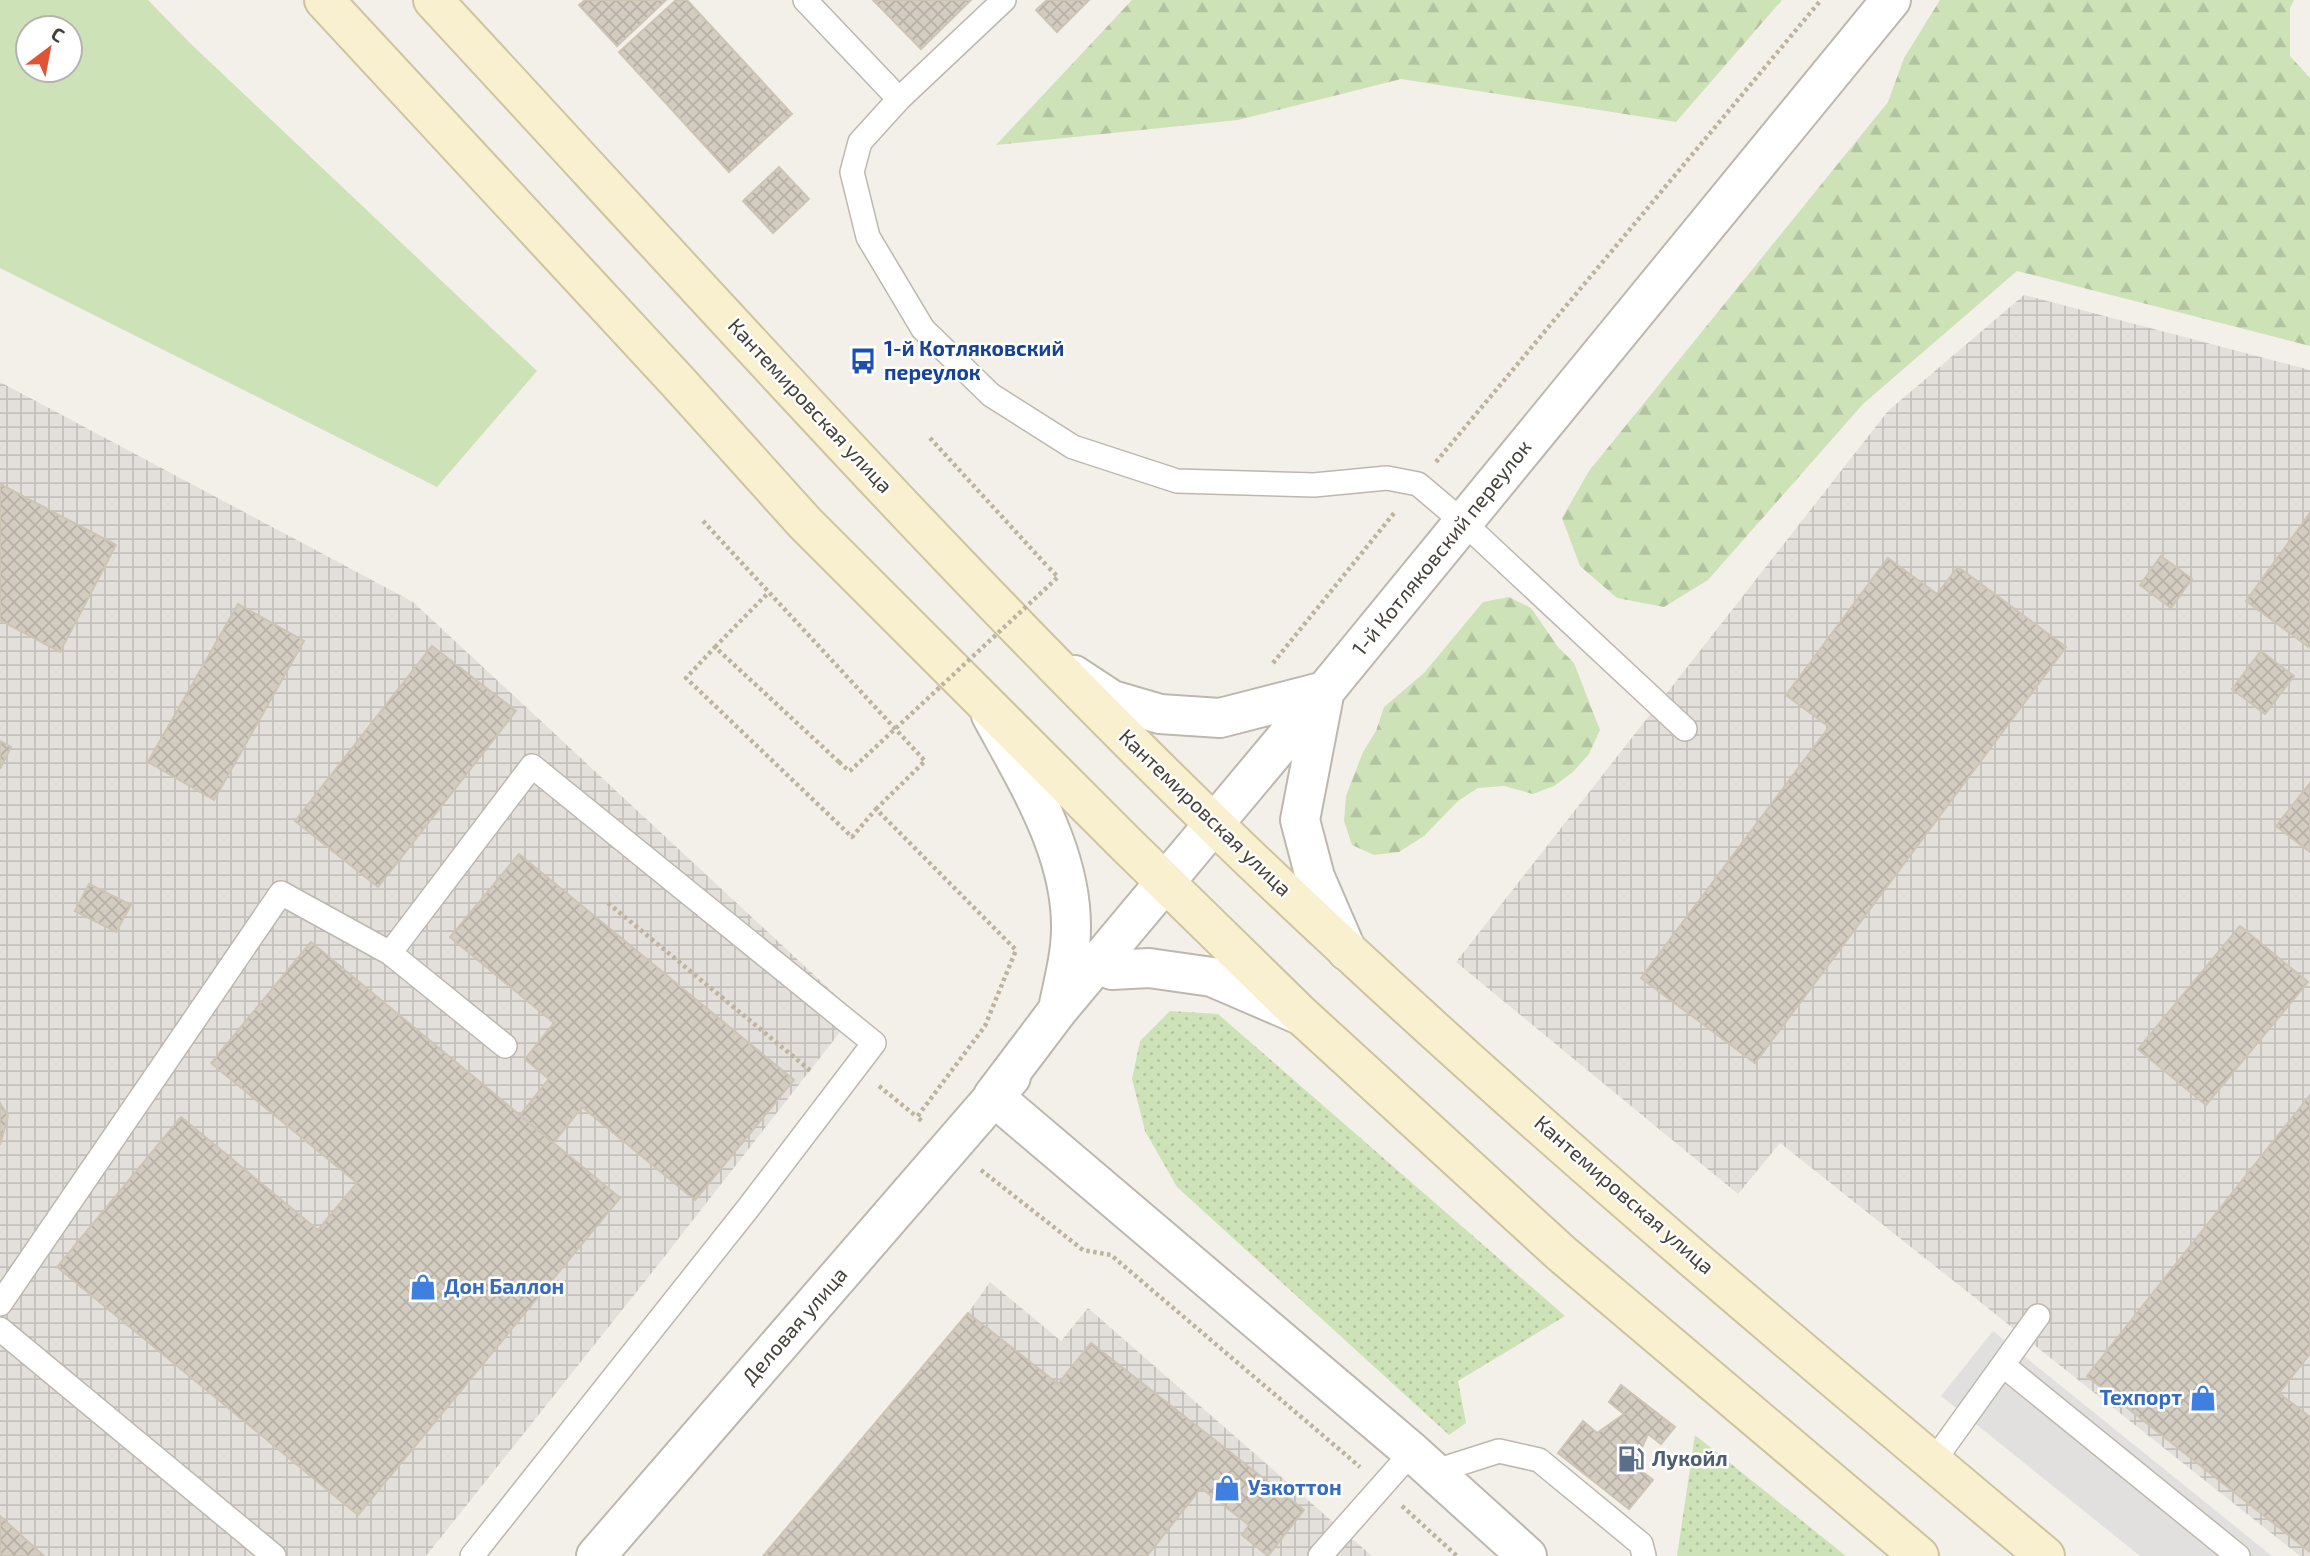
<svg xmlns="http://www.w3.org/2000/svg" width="2310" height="1556" viewBox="0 0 2310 1556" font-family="'Exo 2',sans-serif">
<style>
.industrial{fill:url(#industrial-grid)}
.grass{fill:url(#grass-dots)}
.forest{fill:url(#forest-firs)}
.garden{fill:#cee2b8;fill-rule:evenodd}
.parking{fill:#e2e0de}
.building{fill:url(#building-cross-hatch);stroke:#cdc4b5;stroke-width:2}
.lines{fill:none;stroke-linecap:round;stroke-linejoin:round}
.service-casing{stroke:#bdb8ad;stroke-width:26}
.tertiary-casing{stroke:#bdb8ad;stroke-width:42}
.secondary-casing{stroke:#cdc39f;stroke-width:42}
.path{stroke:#bdb4a0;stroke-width:4.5;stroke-dasharray:3.5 3.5;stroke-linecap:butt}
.service{stroke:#fff;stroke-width:23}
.tertiary{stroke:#fff;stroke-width:38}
.secondary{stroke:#f8f0ce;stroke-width:38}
.path-bridge{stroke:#bdb4a0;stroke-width:4.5;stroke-dasharray:3.5 3.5;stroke-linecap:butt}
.labels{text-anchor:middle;stroke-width:5;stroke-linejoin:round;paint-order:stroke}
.transit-label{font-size:21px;font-weight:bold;fill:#164399;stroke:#fff;text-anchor:start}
.street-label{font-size:21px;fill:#464139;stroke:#fff}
.shop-label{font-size:21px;font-weight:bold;fill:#366cbe;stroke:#fff;text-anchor:start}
.service-label{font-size:21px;font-weight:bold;fill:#4e5e75;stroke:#fff;text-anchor:start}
</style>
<defs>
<pattern id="industrial-grid" width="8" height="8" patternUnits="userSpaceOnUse" patternTransform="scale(1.75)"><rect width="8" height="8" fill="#e3e0db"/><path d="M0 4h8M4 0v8" fill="none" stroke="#c4c1bd"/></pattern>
<pattern id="grass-dots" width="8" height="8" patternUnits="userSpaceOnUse" patternTransform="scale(1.75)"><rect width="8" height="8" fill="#cee2b8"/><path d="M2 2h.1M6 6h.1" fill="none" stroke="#b2c39f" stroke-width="1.8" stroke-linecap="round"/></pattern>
<pattern id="forest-firs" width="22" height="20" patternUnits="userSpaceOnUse" patternTransform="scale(1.75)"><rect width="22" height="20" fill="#cee2b8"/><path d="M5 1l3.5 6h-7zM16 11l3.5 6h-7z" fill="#b2c39f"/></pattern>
<pattern id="building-cross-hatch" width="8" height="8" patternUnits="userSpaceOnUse" patternTransform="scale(1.75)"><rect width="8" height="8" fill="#d3ccc1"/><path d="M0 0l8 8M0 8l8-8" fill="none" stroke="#b6b0a7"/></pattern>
</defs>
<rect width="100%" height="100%" fill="#f3f0ea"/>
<path class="industrial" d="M2024,295L2310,370V1556H2300L1780,1143L1738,1194L1456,962L1888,411Z
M0,382L413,602L855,1013L650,1275L426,1556H0Z
M990,1282L1061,1341L1088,1308L1372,1556H763L968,1313Z"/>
<path class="grass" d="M1170,1011L1218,1014L1565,1316L1458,1381L1466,1423L1449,1435L1177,1187L1145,1131L1132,1079L1140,1041Z
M1695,1435L1846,1556H1677Z"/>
<path class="forest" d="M1132,0H1782L1676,122L1401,79L1238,120L996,145Z
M1940,0H2294L2290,8V56L2310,78V346L2017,271L1863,404L1708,580L1664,607L1617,598L1580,566L1562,518L1589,471L1888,102L1904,58Z
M1509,597L1531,608L1558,647L1574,663L1600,730L1589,754L1573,772L1554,786L1533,794L1504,786L1478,788L1458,801L1424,836L1399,852L1374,855L1352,845L1344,821L1346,796L1363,752L1376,731L1384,707L1424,673L1483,602Z"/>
<path class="garden" d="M0,0H148L191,44L537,371L437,487L0,268ZM28,28H70V70H28Z"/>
<path class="parking" d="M1993,1331L2272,1556H2140L1941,1396Z"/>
<path class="building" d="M585,0H666L617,46L579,5Z
M676,0H687L792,114L729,172L619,52Z
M873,0H971L921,49Z
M1047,0H1089L1057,32L1036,10Z
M779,167L809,199L773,233L743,201Z
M0,484L116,545L60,652L0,620Z
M2310,513V648L2246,601Z
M2161,556L2192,579L2171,608L2140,585Z
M1888,558L1937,594L1958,567L2066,647L1755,1063L1641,978L1829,727L1786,695Z
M238,604L304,641L214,800L148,762Z
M432,646L516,711L378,887L295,821Z
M2261,651L2294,676L2265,714L2232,689Z
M0,741L11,747L0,769Z
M2310,783V852L2276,826Z
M519,854L794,1080L695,1200L582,1107L553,1143L520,1115L549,1079L525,1059L554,1023L450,937Z
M89,884L131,905L116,932L75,911Z
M2240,926L2308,982L2206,1105L2138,1049Z
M311,942L620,1198L358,1515L57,1267L181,1117L318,1230L357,1183L211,1063Z
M2310,1095V1354L2279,1393L2310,1417V1552L2087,1376Z
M0,1103L8,1116L0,1145Z
M968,1313L1058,1384L1091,1343L1304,1510L1268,1556L1242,1535L1249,1525L1201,1488L1147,1556H763Z
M1621,1385L1675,1427L1661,1444L1648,1434L1634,1465L1653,1480L1629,1509L1558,1453L1583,1421L1597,1433L1624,1414L1609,1402Z
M0,1516L44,1556H0Z"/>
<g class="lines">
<g class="service-casing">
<path id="service" d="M805,0L899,99
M1004,0L899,99L860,142L852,172L868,237L923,329L991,395L1073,447L1177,481L1314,485L1387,478L1418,484L1463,522L1685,729
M390,953L505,1046
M0,1304L281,893L390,953L532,766L874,1043L749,1207L472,1556
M0,1329L274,1556
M2004,1366L2238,1556
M1933,1462L2038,1316
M1433,1472L1499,1451L1539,1460L1641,1544L1644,1556
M1320,1556L1412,1452"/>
</g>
<g class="tertiary-casing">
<path id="tertiary" d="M1074,675L1112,700L1160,714L1220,718L1325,691
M1324,695L1300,820L1315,877L1347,951
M991,715C1029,785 1079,863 1070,946C1068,965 1063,985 1059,1004
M1112,970L1149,968L1212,977L1298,1014
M993,1096L1058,1010L1325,691L1891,0
M993,1096L1412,1452L1527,1556
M596,1556L1011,1077"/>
</g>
<g class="secondary-casing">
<path id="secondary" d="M324,0L678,382L805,523L1127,845L1301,1015L1562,1254L1919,1556
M433,0C691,278 944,562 1216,826C1480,1082 1763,1320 2045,1556"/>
</g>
<path class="path" d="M930,438L1048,567
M1436,462L1821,0
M703,521L925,761L876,809
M715,647L769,592
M1273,663L1395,512
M839,762L715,647L686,678L852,837L876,809L1016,950L985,1026L917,1117L923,1122
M608,903L812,1072
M879,1086L917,1117
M981,1170L1083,1250L1111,1255L1360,1467
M1402,1506L1457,1556"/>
<use href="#service" class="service"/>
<use href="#tertiary" class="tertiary"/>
<use href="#secondary" class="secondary"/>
<path class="path-bridge" d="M839,762L849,771L851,770L1058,577L1048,567"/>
</g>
<defs>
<g id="bus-bare" transform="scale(2.1)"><path d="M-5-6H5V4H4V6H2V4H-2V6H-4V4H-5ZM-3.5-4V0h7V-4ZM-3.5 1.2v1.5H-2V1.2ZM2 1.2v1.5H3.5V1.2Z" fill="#1a4fb4" stroke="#fff" stroke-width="2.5" paint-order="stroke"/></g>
<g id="shop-bare" transform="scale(2.1)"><path d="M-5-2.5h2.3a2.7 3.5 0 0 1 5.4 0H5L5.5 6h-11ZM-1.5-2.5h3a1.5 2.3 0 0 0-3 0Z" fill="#3f7fe0" stroke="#fff" stroke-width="2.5" paint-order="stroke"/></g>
<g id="fuel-bare" transform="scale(2.1)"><path d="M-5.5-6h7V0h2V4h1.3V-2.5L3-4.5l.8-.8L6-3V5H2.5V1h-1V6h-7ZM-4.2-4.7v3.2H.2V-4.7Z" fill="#5c6f8a" stroke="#fff" stroke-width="2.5" paint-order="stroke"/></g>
</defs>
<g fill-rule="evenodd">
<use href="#bus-bare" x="863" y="361"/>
<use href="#shop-bare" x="423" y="1287"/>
<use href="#shop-bare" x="2203" y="1398"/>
<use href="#fuel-bare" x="1631" y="1459"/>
<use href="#shop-bare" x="1227" y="1488"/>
</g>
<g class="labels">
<g class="transit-label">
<text x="884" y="356">1-й Котляковский<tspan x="884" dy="24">переулок</tspan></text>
</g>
<g class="street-label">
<text transform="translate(810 406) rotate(47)" y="7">Кантемировская улица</text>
<text transform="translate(1442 548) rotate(-51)" y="7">1-й Котляковский переулок</text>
<text transform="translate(1205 813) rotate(44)" y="7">Кантемировская улица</text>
<text transform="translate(1624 1195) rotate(41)" y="7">Кантемировская улица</text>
<text transform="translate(795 1326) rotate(-49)" y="7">Деловая улица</text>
</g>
<g class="shop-label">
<text x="444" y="1294">Дон Баллон</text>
<text x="2182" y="1405" text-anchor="end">Техпорт</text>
<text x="1248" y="1495">Узкоттон</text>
</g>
<g class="service-label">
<text x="1652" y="1466">Лукойл</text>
</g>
</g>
<g transform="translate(49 49) rotate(32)"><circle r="33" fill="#ffffff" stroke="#b5b3b0" stroke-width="2"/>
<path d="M0-5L12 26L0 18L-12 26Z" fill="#e15333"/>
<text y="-10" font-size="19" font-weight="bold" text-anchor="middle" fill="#464139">С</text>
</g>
</svg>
